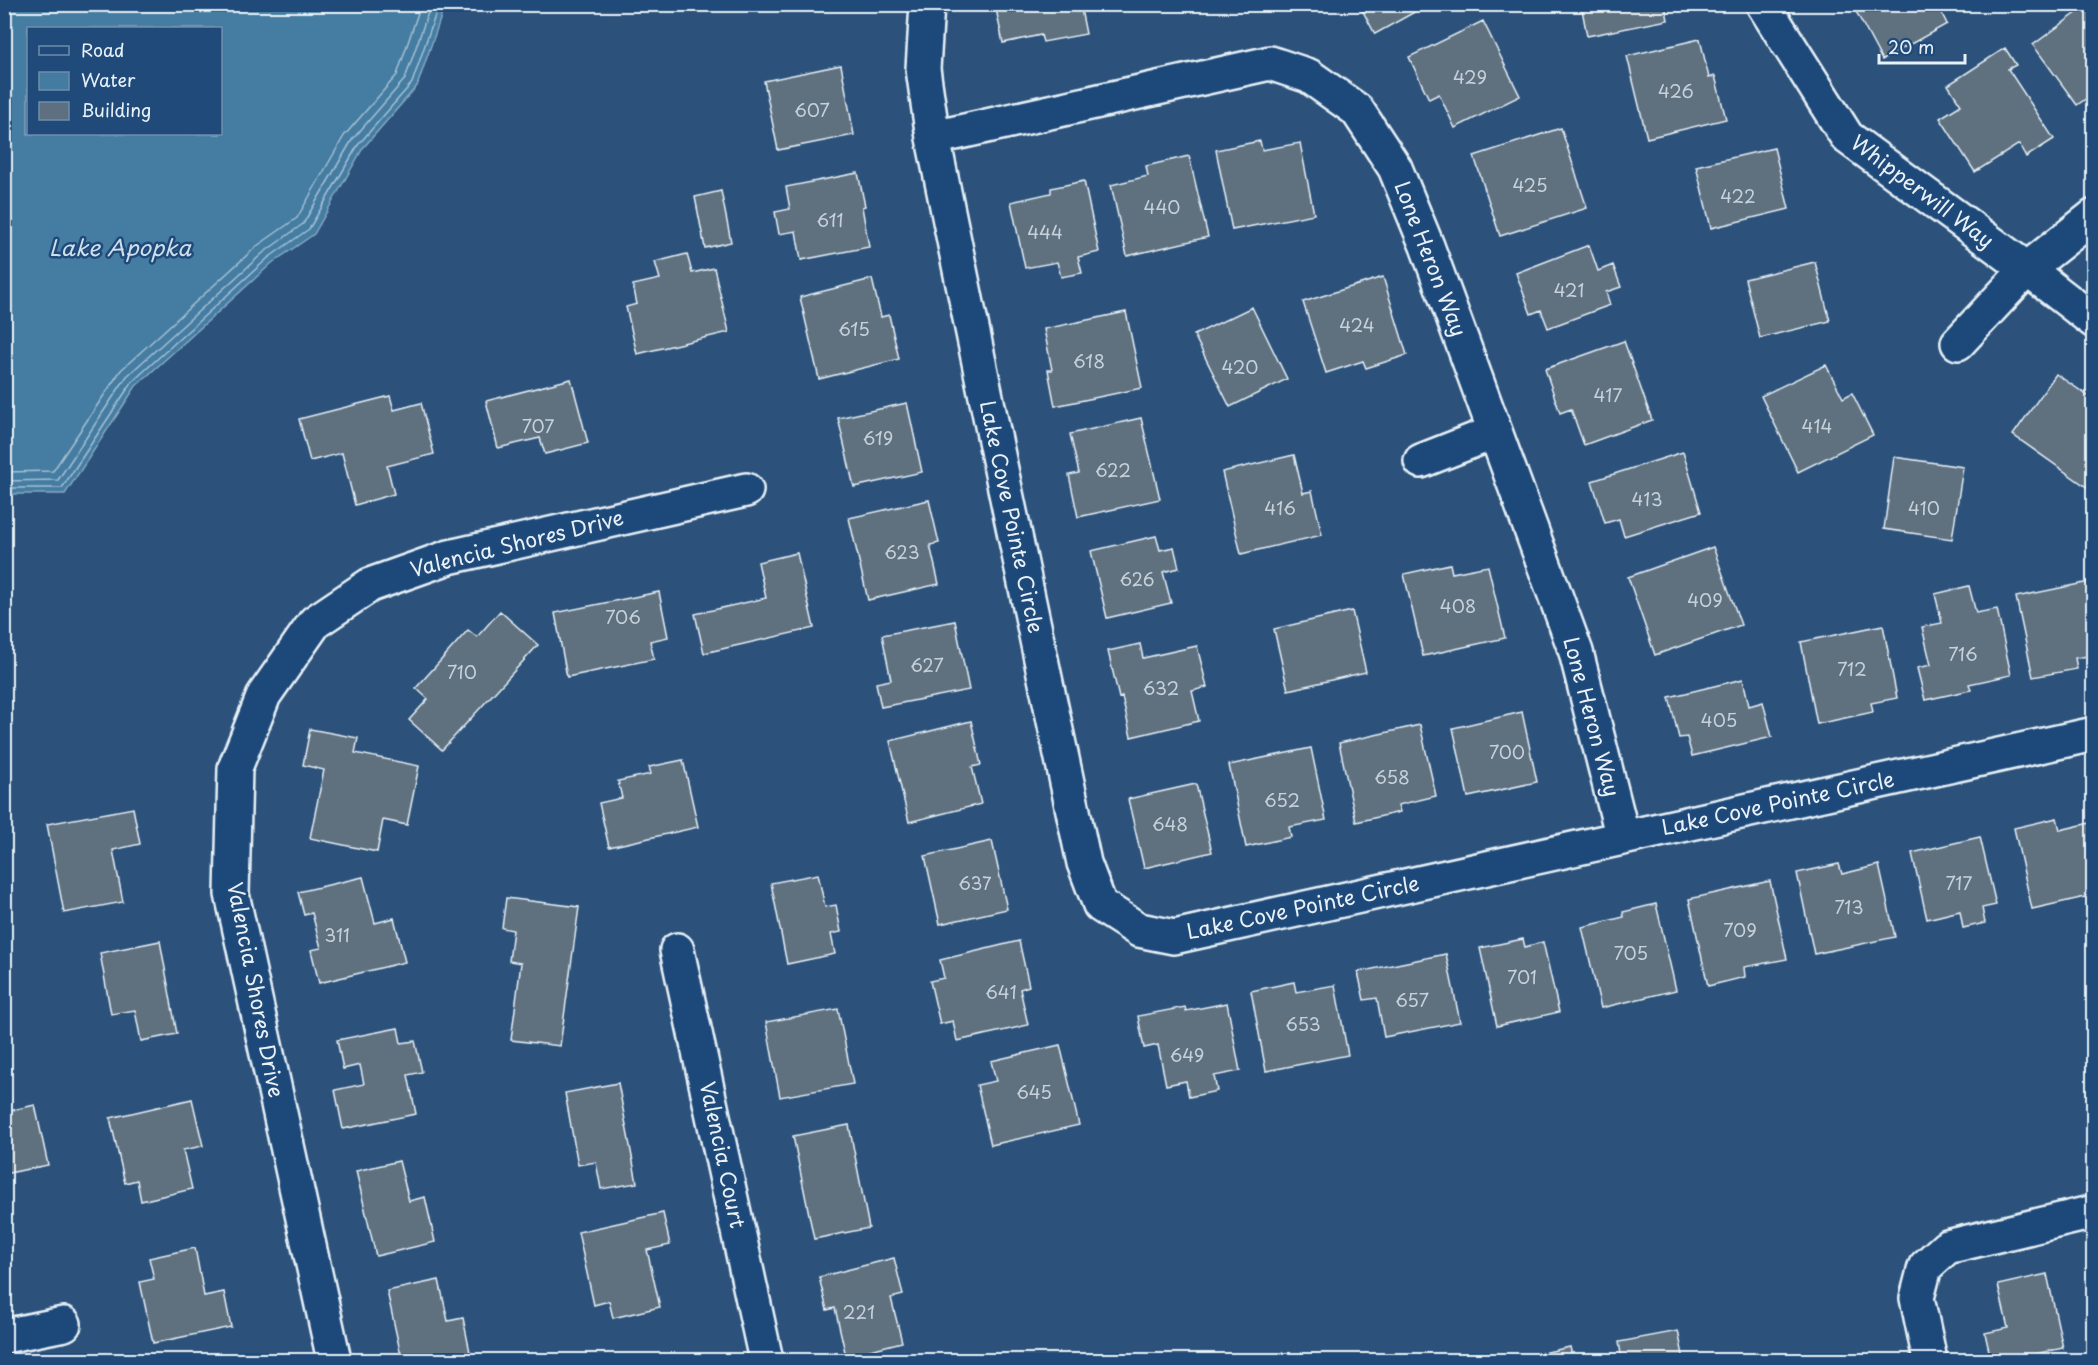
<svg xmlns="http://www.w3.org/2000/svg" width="2098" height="1365" viewBox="0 0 2098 1365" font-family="'Playpen Sans',sans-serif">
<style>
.water{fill:#447ba1;stroke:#86aac4;stroke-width:1.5;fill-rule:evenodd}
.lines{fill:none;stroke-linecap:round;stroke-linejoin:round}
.shore{stroke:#a6c2d5;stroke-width:1.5}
.building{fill:#5e707f;stroke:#e8f1f8;stroke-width:1.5}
.minor-casing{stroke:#e8f1f8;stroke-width:38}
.minor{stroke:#1f4a7a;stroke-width:33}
.labels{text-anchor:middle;stroke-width:5;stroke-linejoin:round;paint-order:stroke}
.number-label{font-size:18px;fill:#c6d1da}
.street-label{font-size:21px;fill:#e8f1f8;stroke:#1f4a7a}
.water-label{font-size:22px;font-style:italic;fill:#cfdfeb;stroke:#1f4a7a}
</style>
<rect width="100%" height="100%" fill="#2c527b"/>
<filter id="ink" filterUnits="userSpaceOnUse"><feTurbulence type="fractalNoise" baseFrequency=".0167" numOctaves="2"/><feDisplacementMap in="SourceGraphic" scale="12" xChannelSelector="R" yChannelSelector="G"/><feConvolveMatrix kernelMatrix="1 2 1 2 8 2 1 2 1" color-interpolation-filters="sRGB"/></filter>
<g filter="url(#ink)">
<path class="water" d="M5,4L445,5L417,86L363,148L314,234L272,263L136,386L65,494H5ZM28,28H220V134H28Z"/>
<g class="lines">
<path class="shore" d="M4,472L53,471L121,370L257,246L297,218L344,136L397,75L421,4
M4,481L58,480L127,376L263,253L303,224L352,140L405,79L431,4
M4,488H62L132,382L268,258L309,229L358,145L412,83L439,4"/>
</g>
<path class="building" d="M995,4H1080L1086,34L1043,42L1041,35L1003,43Z
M1359,4H1429L1375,34Z
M1581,4H1665L1668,20L1587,36Z
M1852,4H1937L1947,24L1882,60Z
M2089,4H2094V93L2077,105L2033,45Z
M1483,21L1520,96L1455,128L1439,94L1429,99L1409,57Z
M1700,39L1709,78L1715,76L1726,119L1647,138L1627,56Z
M2005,48L2016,65L2008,69L2054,139L2026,157L2019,144L1975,172L1940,118L1961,105L1948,85Z
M841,65L854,135L778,150L764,81Z
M1561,128L1587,208L1500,236L1474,156Z
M1260,141L1262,150L1300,143L1314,214L1232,230L1216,150Z
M1774,148L1789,209L1711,228L1696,166Z
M1189,156L1208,237L1127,256L1111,185L1148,176L1146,166Z
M858,173L865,206L862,207L869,247L801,260L796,231L779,234L775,212L790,209L786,187Z
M1084,181L1099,252L1078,257L1082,273L1061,277L1057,262L1025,268L1011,202L1051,193V188Z
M721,191L731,242L705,248L695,197Z
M1589,245L1598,271L1613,265L1621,287L1606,292L1610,305L1548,328L1541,310L1531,314L1516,273Z
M687,254L692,273L714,268L729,332L637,354L626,307L637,304L633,285L660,279L655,262Z
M1815,262L1830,321L1760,338L1745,279Z
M1383,277L1407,355L1366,368L1363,361L1326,373L1303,302Z
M872,279L881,317L889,315L899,359L819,379L800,297Z
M1252,307L1287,379L1230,407L1194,335Z
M1126,312L1142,388L1055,406L1048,370H1052L1044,329Z
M1624,341L1652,420L1584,445L1571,409L1560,413L1545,369Z
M1826,365L1843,398L1852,393L1873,435L1798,472L1761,396Z
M2056,374L2094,400V480L2088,488L2013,435Z
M571,379L588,443L545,454L540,438L498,448L486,401Z
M390,396L394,410L421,403L434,454L387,466L394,494L355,505L342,453L310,461L299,419Z
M907,403L922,472L854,487L838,418Z
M1141,418L1160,499L1078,517L1069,475L1079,473L1070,434Z
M1683,452L1701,512L1624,536L1619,519L1605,523L1592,481Z
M1294,455L1303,493L1312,491L1322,535L1241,554L1222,472Z
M1894,457L1963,467L1952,539L1884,529Z
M929,500L939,543L930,545L939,584L868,600L849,518Z
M1156,536L1160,550L1174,547L1179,568L1163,572L1171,603L1107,618L1091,551Z
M1713,547L1741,625L1655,655L1628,577Z
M797,553L814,628L704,653L695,614L766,598L758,562Z
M1450,564L1452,573L1488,566L1505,638L1423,656L1404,574Z
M2094,581V655L2075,658L2077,669L2033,677L2016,597Z
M1969,586L1976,613L1997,609L2011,675L1969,684L1971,690L1925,700L1917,668L1931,665L1922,627L1942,623L1935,594Z
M659,592L668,637L650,641L654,659L567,677L555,613Z
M500,611L538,645L442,750L409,720L428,699L416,688L468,630L477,637Z
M1352,611L1366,672L1288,690L1274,629Z
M955,621L969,690L881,707L876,683L891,680L882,635Z
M1883,625L1897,698L1871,703L1873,712L1817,724L1801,642Z
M1140,644L1143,658L1197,646L1207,687L1192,691L1199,721L1131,737L1122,697L1119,698L1108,651Z
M1743,679L1749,706L1763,702L1772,737L1692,756L1687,737L1679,738L1669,697Z
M1522,712L1537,782L1468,797L1453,728Z
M971,721L981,765L972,767L981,804L909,822L890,741Z
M1420,725L1436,796L1398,805L1400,812L1356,822L1339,743Z
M310,729L358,738L355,753L419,766L407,825L383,820L377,852L310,838L324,770L303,765Z
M1311,748L1326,820L1289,827L1291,837L1246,847L1229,765Z
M683,760L698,827L609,847L599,803L622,798L618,781L651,774L649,767Z
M1196,784L1212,852L1144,868L1128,799Z
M133,808L140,844L113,850L123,902L64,913L47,824Z
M2057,818L2060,830L2094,822V895L2032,909L2014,828Z
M1980,837L1996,905L1982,908L1985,923L1963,928L1960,911L1927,919L1912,853Z
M992,841L1007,909L940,924L925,856Z
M1839,864L1842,874L1879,865L1895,937L1814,954L1797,873Z
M818,874L825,907L836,905L841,932L831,934L835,954L787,964L771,883Z
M363,877L375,923L394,918L405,962L319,983L311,950L321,948L312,913L304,915L298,892Z
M1770,881L1787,959L1744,967L1745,977L1708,986L1689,899Z
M506,898L579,907L560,1046L511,1040L521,963L509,961L513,930L502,928Z
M1656,904L1676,990L1601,1008L1582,927L1624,917L1623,912Z
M1523,939L1525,947L1543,942L1559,1012L1497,1026L1480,948Z
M160,941L177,1034L141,1041L135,1010L111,1014L100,953Z
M1019,941L1029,986L1020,989L1028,1025L957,1041L953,1021L940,1024L930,981L944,978L940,960Z
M1446,954L1460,1022L1384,1037L1377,998L1364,1000L1358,972Z
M1294,982L1296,992L1335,985L1348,1055L1266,1071L1251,991Z
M1227,1003L1240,1071L1214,1076L1217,1091L1189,1097L1186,1081L1166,1085L1158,1045L1144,1048L1138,1016L1185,1007L1186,1011Z
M838,1009L853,1084L780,1097L766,1022Z
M398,1028L401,1043L415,1041L422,1072L408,1075L416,1114L343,1129L335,1090L364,1084L360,1065L343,1069L337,1040Z
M1060,1045L1079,1125L991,1145L977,1085L996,1081L991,1061Z
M618,1083L637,1183L601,1189L596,1162L578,1165L565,1093Z
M192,1099L203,1146L183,1150L192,1189L141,1201L137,1180L125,1183L110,1118Z
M35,1105L48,1165L4,1174V1112Z
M849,1125L869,1228L814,1239L793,1136Z
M399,1161L409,1201L425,1197L435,1242L376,1256L356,1171Z
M663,1213L670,1245L647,1250L660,1307L613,1318L609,1301L594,1305L578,1232Z
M195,1248L204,1296L224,1292L231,1327L153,1343L140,1282L154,1279L149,1258Z
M894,1258L903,1295L891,1298L902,1342L846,1356L835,1308L827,1310L819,1277Z
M2047,1274L2063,1348L2008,1360H1991L1985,1333L2008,1328L1998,1285Z
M439,1280L448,1321L463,1318L471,1357L458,1360H402L387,1291Z
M1678,1331L1684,1360H1622L1619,1342Z
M1570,1347L1573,1360H1511Z"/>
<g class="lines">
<g class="minor-casing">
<path id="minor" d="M927,4L923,69L933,138L998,455L1084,863L1100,905L1139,930L1174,937L2094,734
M1763,4L1847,137L2027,269L2094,321
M933,138L1270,63L1309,76L1357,110L1395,168L1427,246L1576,652L1623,838
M1958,343L2027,269L2094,216
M1421,461L1495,432
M677,950L766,1360
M4,1336L64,1324
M334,1360L232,894L235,768L264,695L315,622L370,585L449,557L746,490
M1930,1360L1917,1298L1925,1267L1947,1247L2094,1212"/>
</g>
<use href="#minor" class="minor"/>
</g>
</g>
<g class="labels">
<g class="number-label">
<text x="1470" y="84">429</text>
<text x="1676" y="98">426</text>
<text x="812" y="117">607</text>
<text x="1530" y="192">425</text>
<text x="1738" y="203">422</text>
<text x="1162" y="214">440</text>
<text x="830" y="227">611</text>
<text x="1045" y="239">444</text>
<text x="1569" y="297">421</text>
<text x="1357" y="332">424</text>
<text x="854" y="336">615</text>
<text x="1089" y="368">618</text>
<text x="1240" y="374">420</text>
<text x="1608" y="402">417</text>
<text x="538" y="433">707</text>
<text x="1817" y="433">414</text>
<text x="878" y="445">619</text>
<text x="1113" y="477">622</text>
<text x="1647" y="506">413</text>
<text x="1280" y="515">416</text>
<text x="1924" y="515">410</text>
<text x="902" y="559">623</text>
<text x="1137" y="586">626</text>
<text x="1705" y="607">409</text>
<text x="1458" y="613">408</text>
<text x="623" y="624">706</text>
<text x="1963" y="661">716</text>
<text x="927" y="672">627</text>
<text x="1852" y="676">712</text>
<text x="462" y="679">710</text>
<text x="1161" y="695">632</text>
<text x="1719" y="727">405</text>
<text x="1507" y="759">700</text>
<text x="1392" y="784">658</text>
<text x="1282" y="807">652</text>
<text x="1170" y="831">648</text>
<text x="975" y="890">637</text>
<text x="1959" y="890">717</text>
<text x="1849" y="914">713</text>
<text x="1740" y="937">709</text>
<text x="337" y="942">311</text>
<text x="1631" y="960">705</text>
<text x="1522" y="984">701</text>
<text x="1001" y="999">641</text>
<text x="1412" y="1007">657</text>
<text x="1303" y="1031">653</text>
<text x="1187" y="1062">649</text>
<text x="1034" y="1099">645</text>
<text x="859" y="1319">221</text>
</g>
<g class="street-label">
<text transform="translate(1922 192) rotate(37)" y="7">Whipperwill Way</text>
<text transform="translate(1430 259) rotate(69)" y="7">Lone Heron Way</text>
<text transform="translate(1011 517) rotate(78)" y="7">Lake Cove Pointe Circle</text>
<text transform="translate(517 544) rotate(-14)" y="7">Valencia Shores Drive</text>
<text transform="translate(1591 717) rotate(75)" y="7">Lone Heron Way</text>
<text transform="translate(1778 804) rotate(-12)" y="7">Lake Cove Pointe Circle</text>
<text transform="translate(1303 908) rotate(-12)" y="7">Lake Cove Pointe Circle</text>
<text transform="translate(255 990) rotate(79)" y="7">Valencia Shores Drive</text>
<text transform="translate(722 1155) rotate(78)" y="7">Valencia Court</text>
</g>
<g class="water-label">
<text x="120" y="256">Lake Apopka</text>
</g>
</g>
<rect width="2098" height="1365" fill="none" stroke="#1f4a7a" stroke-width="24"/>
<rect x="12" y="12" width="2074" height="1341" fill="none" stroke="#e8f1f8" stroke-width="2" filter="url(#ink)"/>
<rect x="27" y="27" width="195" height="108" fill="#1f4a7a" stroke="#6f8dac" stroke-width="1.5"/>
<rect x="39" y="46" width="30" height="9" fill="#1f4a7a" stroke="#6f8dac" stroke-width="1.5"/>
<text x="81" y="57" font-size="18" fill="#e8f1f8">Road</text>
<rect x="39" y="72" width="30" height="18" fill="#447ba1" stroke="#6f8dac" stroke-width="1.5"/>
<text x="81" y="87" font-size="18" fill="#e8f1f8">Water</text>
<rect x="39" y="102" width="30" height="18" fill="#5e707f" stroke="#6f8dac" stroke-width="1.5"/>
<text x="81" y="117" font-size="18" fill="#e8f1f8">Building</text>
<path d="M1879 54v9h86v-9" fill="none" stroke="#e8f1f8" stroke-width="3"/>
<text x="1888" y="54" font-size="18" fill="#e8f1f8" stroke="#1f4a7a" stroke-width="4.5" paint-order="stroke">20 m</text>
</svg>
